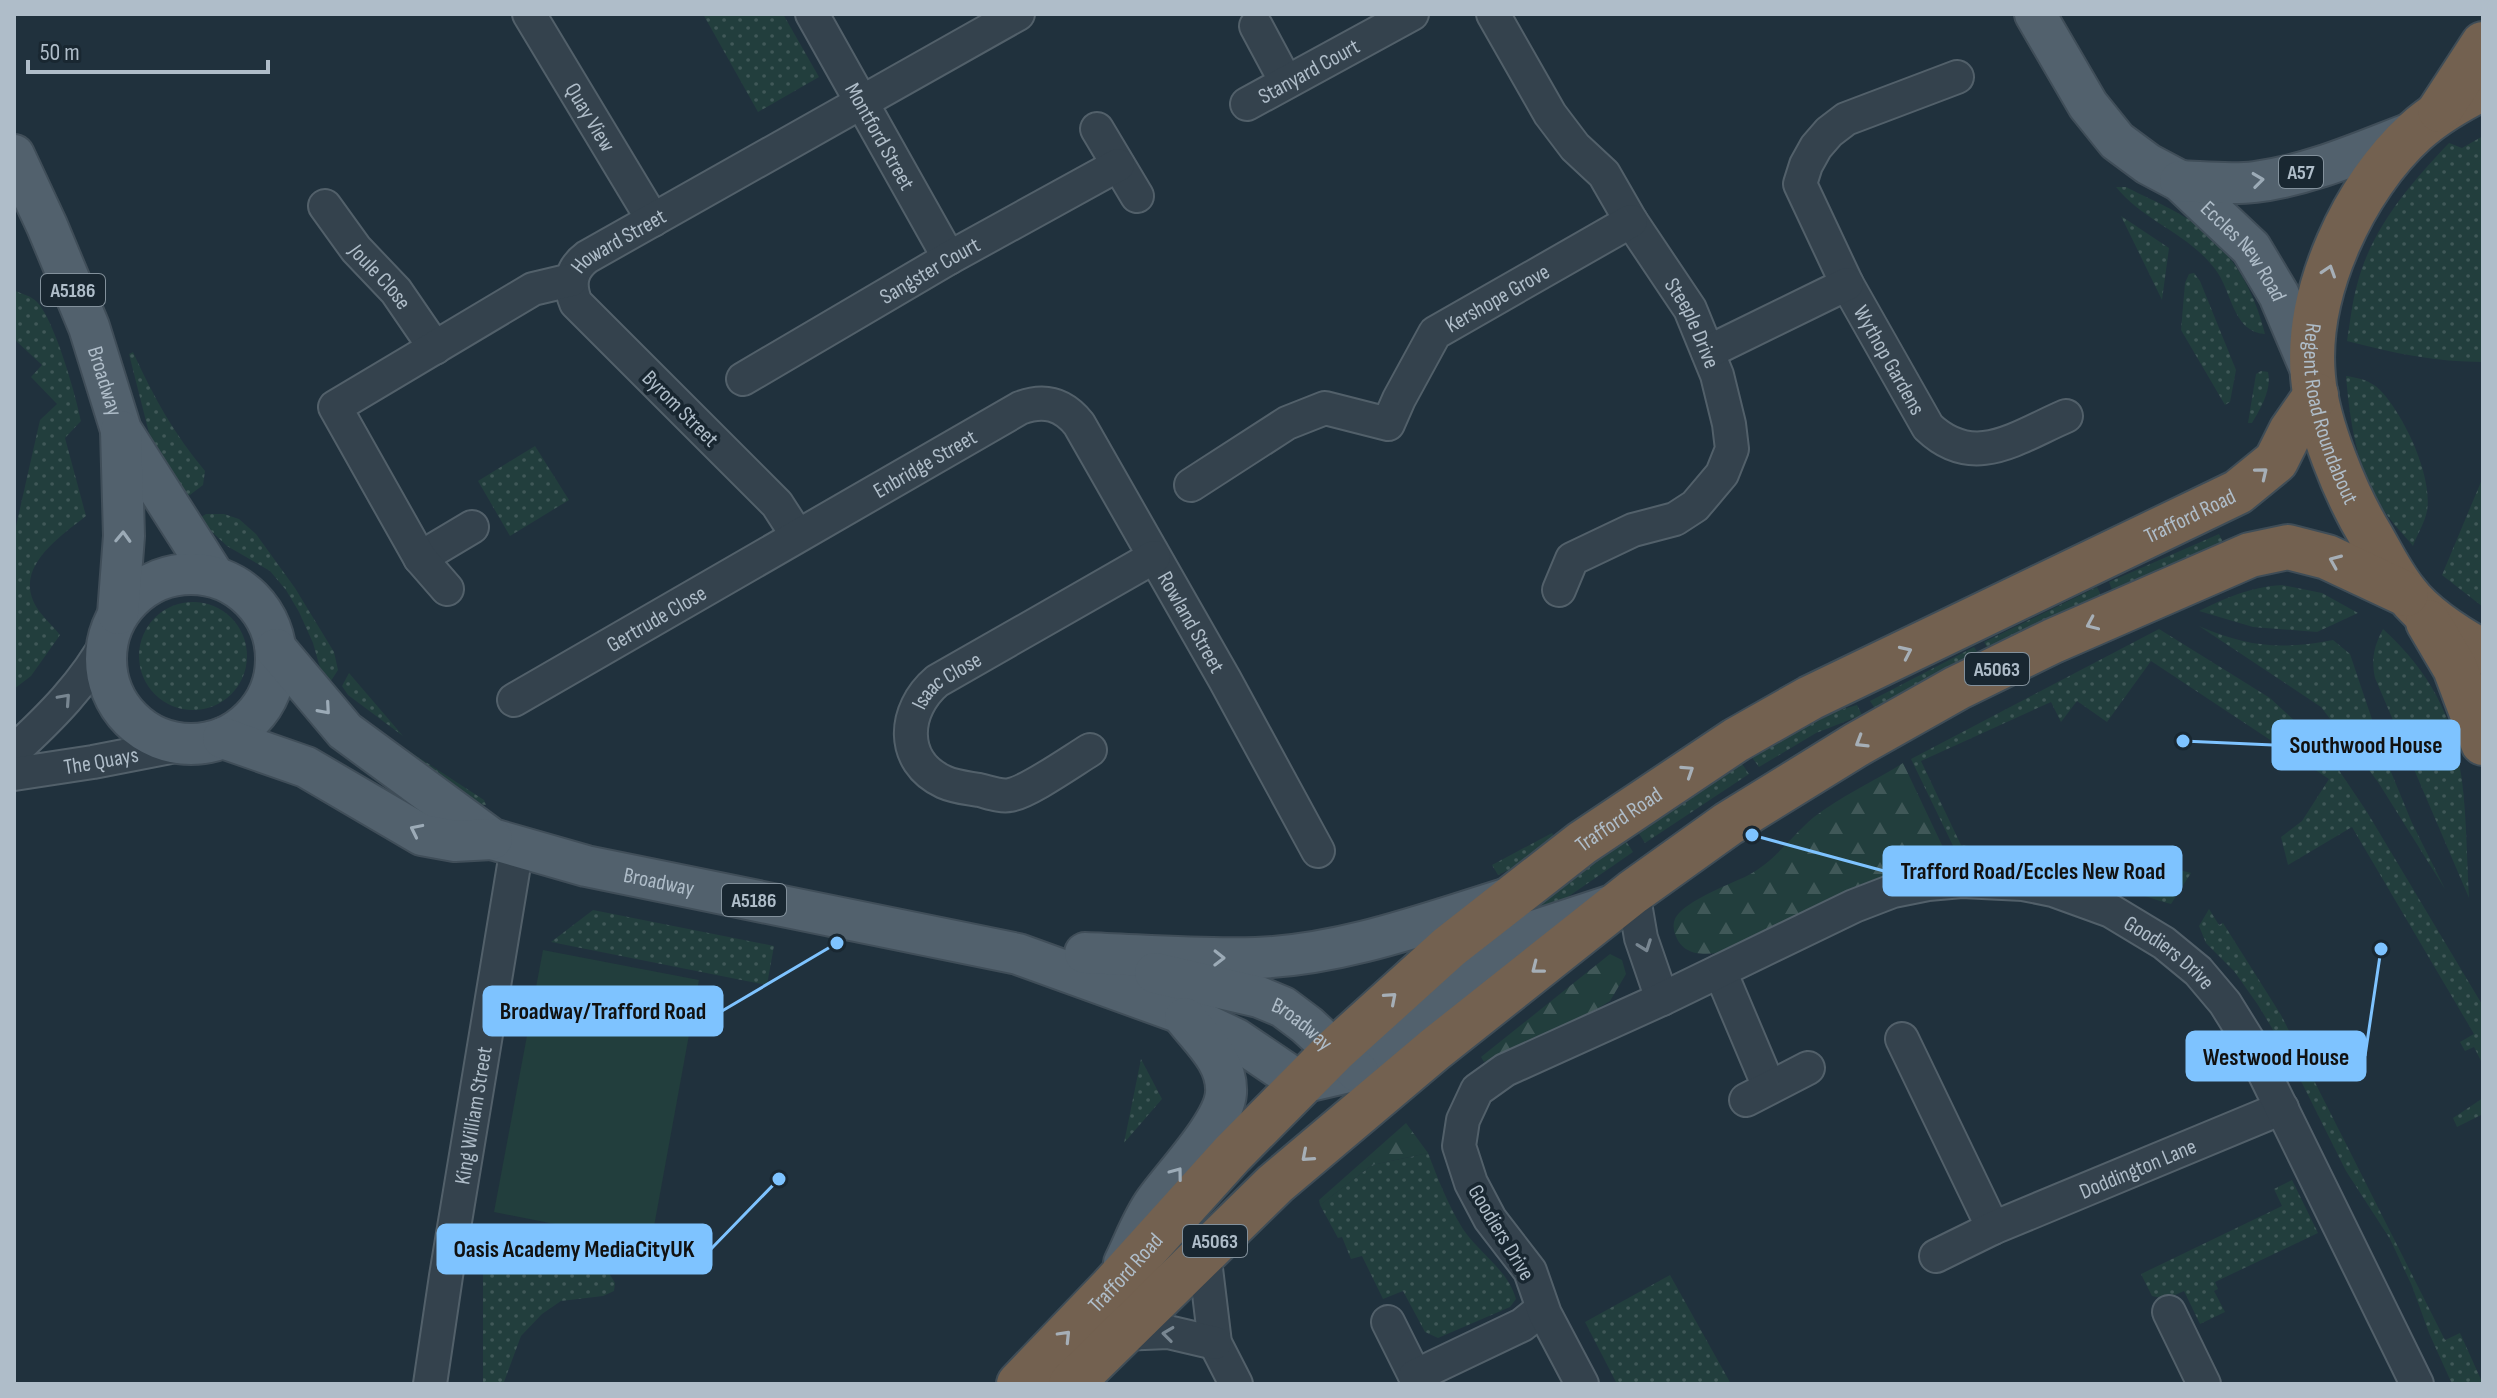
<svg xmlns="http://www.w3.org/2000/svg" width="2497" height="1398" viewBox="0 0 2497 1398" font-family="'Sofia Sans Condensed',sans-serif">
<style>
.grass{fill:url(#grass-dots)}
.forest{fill:url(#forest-firs)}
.green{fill:#223e3d}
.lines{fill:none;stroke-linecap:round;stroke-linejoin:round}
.minor-casing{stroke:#52606a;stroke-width:36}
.major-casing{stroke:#404e59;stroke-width:44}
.highway-casing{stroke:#3f4d57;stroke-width:48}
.minor{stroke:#34424d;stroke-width:32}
.major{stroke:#52616d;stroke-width:40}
.highway{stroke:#736150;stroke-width:44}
.oneway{stroke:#9cabb7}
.oneway2{stroke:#a6afb7}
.oneway3{stroke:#788691}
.labels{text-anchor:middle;stroke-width:7;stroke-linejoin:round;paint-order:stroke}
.shield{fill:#192731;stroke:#82909b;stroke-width:2}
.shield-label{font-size:20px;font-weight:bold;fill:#afbdc9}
.street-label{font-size:22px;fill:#afbdc9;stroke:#192731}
.leader{fill:none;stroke:#7ec3ff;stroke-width:3}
.callout-dot{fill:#7ec3ff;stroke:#192731;stroke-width:3}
.callout{fill:#7ec3ff;stroke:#7ec3ff;stroke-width:3}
.callout-label{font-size:24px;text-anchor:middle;font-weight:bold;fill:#111}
</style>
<defs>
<pattern id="grass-dots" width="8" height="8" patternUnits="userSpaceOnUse" patternTransform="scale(2)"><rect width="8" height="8" fill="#223e3d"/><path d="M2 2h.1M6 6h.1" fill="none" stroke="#405858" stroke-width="1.8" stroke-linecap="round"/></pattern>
<pattern id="forest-firs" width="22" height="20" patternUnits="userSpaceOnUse" patternTransform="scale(2)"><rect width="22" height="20" fill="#223e3d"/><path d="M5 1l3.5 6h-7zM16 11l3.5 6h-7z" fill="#405858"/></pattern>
</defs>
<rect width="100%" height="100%" fill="#20313d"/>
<path class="grass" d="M703,14H783L819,77L758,112Z
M2483,136V362C2436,362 2392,353 2347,341C2350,323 2352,303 2357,285C2371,229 2410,184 2449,143L2462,148Z
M2116,187H2126C2149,199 2182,212 2202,229C2236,258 2254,291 2265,334C2232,332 2232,290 2215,269C2188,233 2143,221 2116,187Z
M2121,216L2169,248L2162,300Z
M2194,273L2200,281L2236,370L2230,402L2225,405L2181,330L2185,283L2189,274Z
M14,290C21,294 32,296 37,302C54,319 76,395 81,421L65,438L86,516C57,539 10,570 39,611C46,620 54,627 60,635L31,676L14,689V535L40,420L57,404L31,377L42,365L14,339Z
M133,352C153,396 174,434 205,471L203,485L182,501L151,441L129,354Z
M2261,371L2268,372C2272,389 2261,408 2252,423H2248L2256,374Z
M2346,376C2359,378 2370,380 2380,390C2404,415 2433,476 2427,511C2425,522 2417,535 2413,546C2404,535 2393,524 2385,512C2357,472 2350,423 2346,376Z
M535,446L569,500L510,536L478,481Z
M2483,477V607L2442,575Z
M206,514H224L239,519L256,534L295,588L334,652L338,670L329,684L322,675L313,643L299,612L286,590L270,571L227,546L198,519Z
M2219,534L2226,548L2115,597L2109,582Z
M2282,585L2322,593L2358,613L2317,632L2253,627L2199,611C2227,597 2251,587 2282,585Z
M2097,587L2104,601L1990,653L1984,642Z
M139 656a54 54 0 1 1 108 0a54 54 0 1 1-108 0Z
M2199,626C2247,647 2282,650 2333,640L2350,654L2384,755L2412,823L2445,889L2378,782L2321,707Z
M2159,629L2270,698L2324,748L2367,812L2483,1006V1065L2474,1047L2465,1051L2460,1042L2474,1034L2352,827L2288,865L2281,837L2302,821L2329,779L2151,661L2107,722L2077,701L2061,722L2051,702L1921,761L1961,845L2051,855L2094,868L2139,886L2156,864L2191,873L2171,904C2139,896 2110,881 2079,870C2039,856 1998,856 1957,854L1911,759Z
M2383,629C2472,710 2463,788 2469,898L2375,678C2371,659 2374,646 2383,629Z
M1974,647L1981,658L1876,710L1870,701Z
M349,673L403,736L348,695L342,686Z
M1857,705L1862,715L1816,733L1759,767L1748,752L1802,721Z
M355,716L484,800L486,805L477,804Z
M1738,758L1749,774L1645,843L1634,826Z
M1552,833L1557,842L1528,861L1498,875L1492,865Z
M1622,835L1633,852L1520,930L1512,918Z
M2209,909L2219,925L2223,923L2281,1015L2445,1340L2460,1333L2483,1384H2452L2429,1333L2412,1286L2390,1239L2346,1171L2287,1053L2258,1005L2234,971L2206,943L2199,926Z
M593,910L774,946L767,985L551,942Z
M1141,1059L1162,1099L1124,1143Z
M2483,1098V1114L2457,1127L2453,1118Z
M1428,1153C1438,1179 1448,1205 1463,1229C1479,1253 1508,1270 1516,1299L1510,1307L1438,1338L1425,1332L1403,1291L1383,1299L1362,1256L1351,1259L1342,1237L1338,1238L1320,1205L1372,1165Z
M2292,1180L2318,1233L2215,1282L2218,1289L2214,1291L2225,1312L2200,1324L2184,1291L2166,1299L2152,1296L2141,1274L2282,1206L2274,1189Z
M483,1248L607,1270L615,1283L614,1291L603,1296L561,1301L542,1314L521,1336L504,1382L483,1384Z
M1670,1275L1731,1384H1617L1585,1322Z"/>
<path class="forest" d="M1903,763L1950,862L1898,878L1732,951C1710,954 1684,960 1675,934C1673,928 1673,922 1676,917C1686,901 1727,885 1745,877C1777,860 1788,839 1814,817C1838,798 1876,780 1903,763Z
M1610,954L1622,960L1626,974L1610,1001L1597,1009L1484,1062L1481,1057Z
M1406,1123L1428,1153L1372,1165L1320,1205L1319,1200Z"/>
<path class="green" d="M543,950L699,980L651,1243L494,1212Z"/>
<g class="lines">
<g class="minor-casing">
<g id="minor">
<path id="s1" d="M529,14L653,220"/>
<path id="s2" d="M812,14L949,258"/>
<path id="s3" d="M1493,14L1550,114L1575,147L1604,174L1631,221L1690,309L1717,375L1729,424L1732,449L1722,474L1695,506L1675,519L1633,530L1572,559L1559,590"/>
<path d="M1256,26L1286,82"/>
<path id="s4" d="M1957,77L1846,119L1829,132L1816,147L1806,165L1800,184L1847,284L1928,427C1974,471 2017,437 2066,416"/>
<path id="s5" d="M1247,104L1412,14"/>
<path d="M1097,129L1137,196"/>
<path id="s6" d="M325,206L356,249L396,291L435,348"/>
<path d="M1708,352L1847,284"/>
<path id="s7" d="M743,379L949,258L1118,165"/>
<path id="s8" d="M1191,485L1287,423L1325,408L1388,424L1399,399L1435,333L1631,221"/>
<path id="s9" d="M797,535L777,504L576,303C568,284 571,269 587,257L1018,14"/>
<path d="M420,558L472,527"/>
<path d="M447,589L420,558L335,407L533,289L571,280"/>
<path id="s10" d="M514,700L1020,408C1044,399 1063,404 1079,424L1225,680L1318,851"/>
<path id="s11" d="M1090,750C1072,761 1028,792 1010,795C1001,797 988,792 979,790C968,788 955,787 944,782C899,761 903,710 937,681L1154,557"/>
<path d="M14,751C50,718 85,683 108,640"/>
<path id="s12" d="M14,774L93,762L186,744"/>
<path d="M1633,892L1641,938L1662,999"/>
<path d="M1720,971L1769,1087"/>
<path d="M1902,1039L1993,1228"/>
<path d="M1746,1100L1808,1068"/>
<path d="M1204,1252L1215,1343L1236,1384"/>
<path id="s13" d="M1936,1256L1993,1228L2282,1108"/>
<path d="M2169,1312L2204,1384"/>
<path d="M1388,1322L1419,1384"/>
<path d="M1120,1334L1168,1332L1215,1343"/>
<path d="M1415,1376L1522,1325L1542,1309"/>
<path id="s14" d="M430,1384L446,1276L517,847"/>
<path id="s15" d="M1582,1384L1545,1314L1530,1271L1490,1219L1471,1183L1459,1146L1463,1120L1477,1090L1505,1070L1662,999L1854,906L1893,891L1928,884L1962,881L2023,884L2053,890L2111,911L2164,943L2198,971L2225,1003L2248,1040L2417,1384"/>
</g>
</g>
<g class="major-casing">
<g id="major">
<path id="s16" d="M2035,14L2088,105L2117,141L2148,164L2180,181L2251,248L2279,295L2313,375"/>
<path id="s17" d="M14,155L47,226L89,327L121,430L214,576"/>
<path d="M2180,181C2205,182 2231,185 2255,182C2311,175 2363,151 2416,131"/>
<circle cx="191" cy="659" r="85"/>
<path d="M118,614L124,536L121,431"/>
<path id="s18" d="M276,649L345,731L492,839L586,866L1018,954L1181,1013L1236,1039L1301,1083L1357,1070L1416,1020L1531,932L1610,906"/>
<path d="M223,738L306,767L422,835L455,841L492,839"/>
<path d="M1085,953C1142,955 1199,960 1256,958C1341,955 1425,924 1505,899"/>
<path id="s19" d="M1155,973L1259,997L1283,1007L1307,1025L1358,1072"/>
<path d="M1124,1263C1134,1243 1142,1220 1155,1202C1173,1176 1224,1124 1226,1093C1228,1062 1202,1040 1185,1018"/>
</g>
</g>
<g class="highway-casing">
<g id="highway">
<path id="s20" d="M2483,88C2459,100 2436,113 2416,131C2354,187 2305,292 2313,377C2317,424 2346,495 2371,536C2382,555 2392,576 2406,593C2425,618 2456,637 2483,652"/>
<path d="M2440,110L2483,44"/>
<path d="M2428,622L2455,668L2483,743"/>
<path id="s21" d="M1019,1384L1111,1288L1232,1154L1334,1051L1449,947L1582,843L1736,740L1810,698L2238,492L2276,461L2291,431L2316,395"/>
<path d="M1071,1384L1275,1184L1435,1049L1633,892L1728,824L1856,745L1957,688L2053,641L2250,555L2288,547L2327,557L2406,594"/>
</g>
</g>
<use href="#minor" class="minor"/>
<use href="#major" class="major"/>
<use href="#highway" class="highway"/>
</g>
<defs><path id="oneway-chevron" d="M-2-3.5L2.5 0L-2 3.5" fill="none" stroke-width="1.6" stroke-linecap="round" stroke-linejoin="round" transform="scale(2)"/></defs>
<g class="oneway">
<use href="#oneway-chevron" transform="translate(2258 180) rotate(-7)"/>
<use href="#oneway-chevron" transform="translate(123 537) rotate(-88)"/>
<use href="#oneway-chevron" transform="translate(325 709) rotate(49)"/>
<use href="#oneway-chevron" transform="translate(416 830) rotate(-154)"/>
<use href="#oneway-chevron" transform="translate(1219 958) rotate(1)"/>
<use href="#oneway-chevron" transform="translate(1177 1173) rotate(-53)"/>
</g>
<g class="oneway2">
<use href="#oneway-chevron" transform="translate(2329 271) rotate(-72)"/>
<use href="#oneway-chevron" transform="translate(2262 473) rotate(-39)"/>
<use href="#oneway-chevron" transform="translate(2335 561) rotate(-157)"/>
<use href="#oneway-chevron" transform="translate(2092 624) rotate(156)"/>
<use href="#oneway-chevron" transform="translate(1906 652) rotate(-25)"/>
<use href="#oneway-chevron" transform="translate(1861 742) rotate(149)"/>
<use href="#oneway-chevron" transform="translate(1688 771) rotate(-33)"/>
<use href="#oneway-chevron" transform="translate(1537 968) rotate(142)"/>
<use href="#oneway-chevron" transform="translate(1391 998) rotate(-41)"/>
<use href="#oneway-chevron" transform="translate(1307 1156) rotate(139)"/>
<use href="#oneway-chevron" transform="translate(1065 1336) rotate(-46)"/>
</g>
<g class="oneway3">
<use href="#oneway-chevron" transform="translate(65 699) rotate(-48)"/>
<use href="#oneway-chevron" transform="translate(1645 946) rotate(70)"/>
<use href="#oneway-chevron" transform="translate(1168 1334) rotate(-173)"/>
</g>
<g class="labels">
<g class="shield">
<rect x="2279" y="156" width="44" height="32" rx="6"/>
<rect x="41" y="274" width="64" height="32" rx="6"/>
<rect x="1965" y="653" width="64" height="32" rx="6"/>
<rect x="722" y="884" width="64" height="32" rx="6"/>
<rect x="1183" y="1225" width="64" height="32" rx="6"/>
</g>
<g class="shield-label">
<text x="2301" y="179">A57</text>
<text x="73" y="297">A5186</text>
<text x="1997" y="676">A5063</text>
<text x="754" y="907">A5186</text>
<text x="1215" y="1248">A5063</text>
</g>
<g class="street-label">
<text dy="8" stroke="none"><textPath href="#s5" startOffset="70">Stanyard Court</textPath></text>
<text dy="8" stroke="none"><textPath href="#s1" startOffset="120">Quay View</textPath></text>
<text dy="8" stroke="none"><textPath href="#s2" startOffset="140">Montford Street</textPath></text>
<text dy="8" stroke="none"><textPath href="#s9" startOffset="408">Howard Street</textPath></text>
<text dy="8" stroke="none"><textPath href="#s16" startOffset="322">Eccles New Road</textPath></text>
<text dy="8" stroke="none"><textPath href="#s7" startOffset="216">Sangster Court</textPath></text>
<text dy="8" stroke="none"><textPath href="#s6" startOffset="90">Joule Close</textPath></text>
<text dy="8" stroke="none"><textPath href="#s8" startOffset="394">Kershope Grove</textPath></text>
<text dy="8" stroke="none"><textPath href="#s3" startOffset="370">Steeple Drive</textPath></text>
<text dy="8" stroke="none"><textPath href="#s4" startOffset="398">Wythop Gardens</textPath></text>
<text dy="8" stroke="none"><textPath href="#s17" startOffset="244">Broadway</textPath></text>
<text transform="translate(681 408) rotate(45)" y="8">Byrom Street</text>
<text dy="8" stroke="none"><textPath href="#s20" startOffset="394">Regent Road Roundabout</textPath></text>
<text dy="8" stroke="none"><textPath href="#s10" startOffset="474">Enbridge Street</textPath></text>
<text dy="8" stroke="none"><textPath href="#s21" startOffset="1474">Trafford Road</textPath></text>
<text dy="8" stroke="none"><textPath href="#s10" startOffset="164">Gertrude Close</textPath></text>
<text dy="8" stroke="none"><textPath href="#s10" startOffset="878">Rowland Street</textPath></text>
<text dy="8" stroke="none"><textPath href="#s11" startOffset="290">Isaac Close</textPath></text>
<text dy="8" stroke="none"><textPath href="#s12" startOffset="88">The Quays</textPath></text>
<text dy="8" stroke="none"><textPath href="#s21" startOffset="826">Trafford Road</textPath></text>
<text dy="8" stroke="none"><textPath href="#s18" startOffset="462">Broadway</textPath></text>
<text dy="8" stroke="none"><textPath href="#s15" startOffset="1086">Goodiers Drive</textPath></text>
<text dy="8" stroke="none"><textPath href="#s19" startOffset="158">Broadway</textPath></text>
<text dy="8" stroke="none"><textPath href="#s14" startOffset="272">King William Street</textPath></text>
<text dy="8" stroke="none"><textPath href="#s13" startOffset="220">Doddington Lane</textPath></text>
<text transform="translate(1502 1232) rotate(59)" y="8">Goodiers Drive</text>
<text dy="8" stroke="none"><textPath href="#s21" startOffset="154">Trafford Road</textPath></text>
</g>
</g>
<path class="leader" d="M2183 741L2273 745M1752 835L1884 871M837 943L722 1011M2381 949L2365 1056M779 1179L711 1249"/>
<g class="callout-dot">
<circle cx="2183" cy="741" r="8"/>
<circle cx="1752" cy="835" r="8"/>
<circle cx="837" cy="943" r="8"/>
<circle cx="2381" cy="949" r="8"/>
<circle cx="779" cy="1179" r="8"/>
</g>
<g class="callout">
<rect x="2273" y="721" width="186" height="48" rx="8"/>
<rect x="1884" y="847" width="297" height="48" rx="8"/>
<rect x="484" y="987" width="238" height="48" rx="8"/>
<rect x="2187" y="1032" width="178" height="48" rx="8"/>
<rect x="438" y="1225" width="273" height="48" rx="8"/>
</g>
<g class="callout-label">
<text x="2366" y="753">Southwood House</text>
<text x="2033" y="879">Trafford Road/Eccles New Road</text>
<text x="603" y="1019">Broadway/Trafford Road</text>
<text x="2276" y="1065">Westwood House</text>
<text x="574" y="1257">Oasis Academy MediaCityUK</text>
</g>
<rect width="2497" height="1398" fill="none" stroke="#afbdc9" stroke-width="32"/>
<path d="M28 60v12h240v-12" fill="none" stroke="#afbdc9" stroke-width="4"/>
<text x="40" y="60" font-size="24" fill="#afbdc9" stroke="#192731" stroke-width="6" paint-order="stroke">50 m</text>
</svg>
